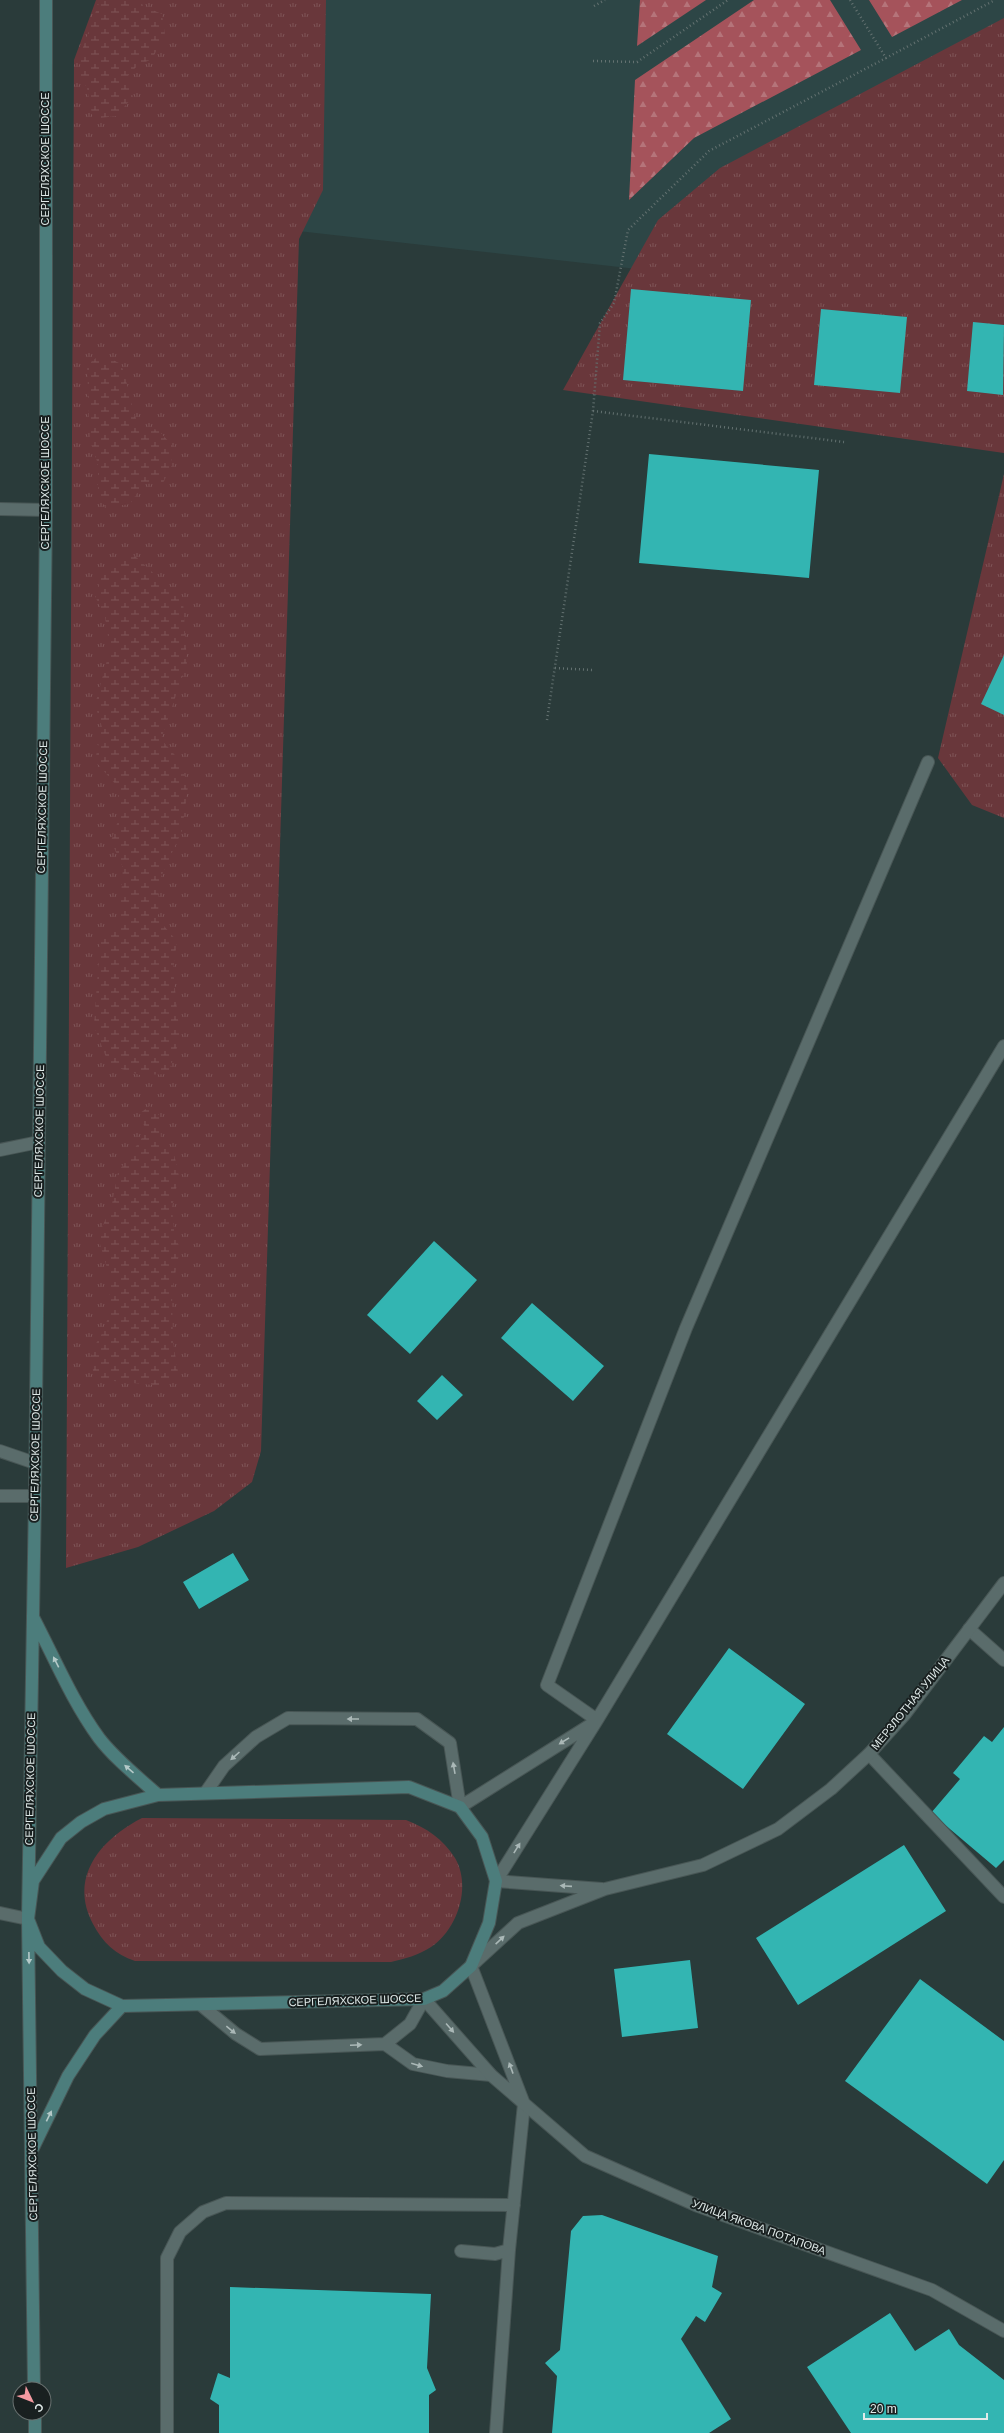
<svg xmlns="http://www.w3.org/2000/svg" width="1004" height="2433" viewBox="0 0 1004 2433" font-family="Arial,sans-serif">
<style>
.built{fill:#2d4646}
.grass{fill:url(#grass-tufts)}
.forest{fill:url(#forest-firs)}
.wetland{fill:url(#wetland-marsh)}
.building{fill:#33b5b2}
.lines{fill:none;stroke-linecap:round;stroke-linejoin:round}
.service-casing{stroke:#485655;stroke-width:14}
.minor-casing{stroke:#485655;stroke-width:14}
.secondary-casing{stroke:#485655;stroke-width:14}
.path{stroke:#647271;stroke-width:2.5;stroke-dasharray:1 3;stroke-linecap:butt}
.service{stroke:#5a6c6b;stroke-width:12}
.minor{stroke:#5a6c6b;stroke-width:12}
.secondary{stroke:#4c7d7c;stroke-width:12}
.oneway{fill:#b4c9c8}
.oneway2{fill:#aab8b7}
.labels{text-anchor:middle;stroke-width:4;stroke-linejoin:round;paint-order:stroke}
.street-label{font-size:11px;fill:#e0eae9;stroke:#192020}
</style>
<defs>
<pattern id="grass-tufts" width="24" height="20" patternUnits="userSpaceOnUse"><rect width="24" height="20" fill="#69373b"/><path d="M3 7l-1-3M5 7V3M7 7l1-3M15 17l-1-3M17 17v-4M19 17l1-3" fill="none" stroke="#7e5457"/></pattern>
<pattern id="forest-firs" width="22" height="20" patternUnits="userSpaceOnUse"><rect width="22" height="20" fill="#a5535b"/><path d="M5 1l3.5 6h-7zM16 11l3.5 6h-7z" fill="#b5747a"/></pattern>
<pattern id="wetland-marsh" width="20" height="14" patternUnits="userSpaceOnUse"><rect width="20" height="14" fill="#69373b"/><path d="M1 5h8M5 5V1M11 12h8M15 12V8" fill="none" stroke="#7e5457"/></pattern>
</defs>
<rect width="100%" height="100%" fill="#2a3b3a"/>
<path class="built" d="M302,0H1004V310L298,231Z"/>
<path class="grass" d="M96,0H326L323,190L299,239L261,1451L252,1482L214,1511L138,1547L66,1568L74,60Z
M1004,18V453L563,390L658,220L720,168Z
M1004,474V818L972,805L938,758Z
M142,1818L406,1820C427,1828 443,1839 455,1858C472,1887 457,1930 431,1947C419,1955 404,1959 391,1962L135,1961C115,1954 103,1943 93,1924C68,1877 101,1839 142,1818Z"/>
<path class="forest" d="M640,0H706L637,46Z
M754,0H830L861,50L694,138L629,200L635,80Z
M869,0H962L892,37Z"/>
<path class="wetland" d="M100,0H141L143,6L162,14L165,35L152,59L137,66L127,77L133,97L116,116L93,119L87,88L79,73L83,47Z
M107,357L121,364C129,385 130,406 139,426L158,430L172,445L171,467L163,483L143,484L130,504L105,508L98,490V464L90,441L87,365L96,358Z
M134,555L183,601L187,663L161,739L180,761L188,786L182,831L159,881L158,919L177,941L173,969L180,1039L168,1074L140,1075L109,1065L94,1026L100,940L119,923L123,868L111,841L120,815L117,786L95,761L102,727L95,705L110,649L105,617L95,596L103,571Z
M150,1106L160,1116L161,1143L174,1154L179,1176L172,1207L174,1231L180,1249L172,1290L173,1342L178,1372L163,1386L94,1379L91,1352L104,1330L110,1311L109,1275L98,1237L112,1204L118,1172L146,1132L140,1113Z"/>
<path class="building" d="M631,289L751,300L743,391L623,380Z
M821,309L907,317L900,393L814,385Z
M973,322L1004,325L1003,395L967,391Z
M649,454L819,470L809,578L639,563Z
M1004,655V715L981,704Z
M434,1241L477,1280L410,1354L367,1315Z
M532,1303L604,1366L573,1401L501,1338Z
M442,1375L463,1395L437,1420L417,1401Z
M233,1553L249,1580L199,1609L183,1582Z
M729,1648L805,1704L743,1789L667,1734Z
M1004,1727V1860L996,1868L931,1813L960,1779L953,1773L984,1736L992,1742Z
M904,1845L946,1911L798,2005L756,1938Z
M690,1960L698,2028L622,2037L614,1969Z
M920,1979L1004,2041V2160L987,2184L845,2081Z
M602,2215L718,2256L712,2287L722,2293L705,2322L696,2316L681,2339L731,2419L709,2433H552L557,2376L545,2363L560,2350L571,2231L583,2216Z
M230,2287L431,2294L427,2368L436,2390L429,2395V2433H219V2405L210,2399L218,2373L230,2378Z
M890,2313L915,2351L949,2329L959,2345L1004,2380V2433H851L807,2367Z"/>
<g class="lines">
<g class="service-casing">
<path id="service" d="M0,1150L39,1142
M0,1451L35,1463
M0,1496H35
M969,1629L1004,1660
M597,1720L547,1685L686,1328L928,762
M869,1754L1004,1897
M206,1792L224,1766L256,1737L288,1718L417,1719L450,1743L460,1807L595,1722
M496,1881L597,1720L1004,1046
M201,2005L236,2034L260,2049L385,2044L410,2024L424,1999
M385,2044L413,2064L447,2071L491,2075
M461,2251L495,2254L509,2250
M167,2433V2258L180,2232L203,2212L226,2203L514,2205
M496,2433L509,2250L524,2104"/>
</g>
<g class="minor-casing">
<path id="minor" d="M0,509L46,510
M496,1881L602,1889
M0,1913L28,1919
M424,1999L491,2075L585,2156L698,2206L932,2290L1004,2331
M524,2104L471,1966L518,1923L605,1889L703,1865L778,1829L831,1789L869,1754L905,1714L1004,1583"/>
</g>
<g class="secondary-casing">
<path id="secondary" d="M33,1617C54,1657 72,1701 99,1738C115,1759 138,1777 158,1795
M409,1787L460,1807L482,1837L496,1881L489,1923L471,1966L443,1991L424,1999L122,2006L85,1989L62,1971L39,1947L28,1919L33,1881L61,1838L81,1822L104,1809L158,1795Z
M33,2148L68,2076L95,2035L122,2006
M34,2389L28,1919L35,1496L46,510V0
M35,2413V2433"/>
</g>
<path class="path" d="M850,0L886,58L995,0
M594,6L605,0
M593,61L637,62L728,0
M593,411L844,442
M555,668L592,670
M547,720L593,411L600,323L614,303L628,230L709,151L886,58"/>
<use href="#service" class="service"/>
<use href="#minor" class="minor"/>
<use href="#secondary" class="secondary"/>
</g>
<defs><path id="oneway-solid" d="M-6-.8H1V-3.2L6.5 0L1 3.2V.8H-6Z"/></defs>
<g class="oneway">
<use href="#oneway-solid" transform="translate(56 1662) rotate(-117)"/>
<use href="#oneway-solid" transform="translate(129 1769) rotate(-139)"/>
<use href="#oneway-solid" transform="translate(29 1958) rotate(89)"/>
<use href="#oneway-solid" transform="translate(49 2116) rotate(-64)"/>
</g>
<g class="oneway2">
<use href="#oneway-solid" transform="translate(353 1719) rotate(-180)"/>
<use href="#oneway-solid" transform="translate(564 1741) rotate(148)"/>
<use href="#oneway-solid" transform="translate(235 1756) rotate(138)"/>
<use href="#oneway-solid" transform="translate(454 1768) rotate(-100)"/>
<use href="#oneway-solid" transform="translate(517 1848) rotate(-58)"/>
<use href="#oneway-solid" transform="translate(566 1886) rotate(-176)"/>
<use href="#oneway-solid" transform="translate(500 1940) rotate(-43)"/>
<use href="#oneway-solid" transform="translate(450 2028) rotate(49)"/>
<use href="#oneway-solid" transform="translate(231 2030) rotate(39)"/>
<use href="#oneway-solid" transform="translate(356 2045) rotate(-2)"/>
<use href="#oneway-solid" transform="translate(417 2065) rotate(16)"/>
<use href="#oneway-solid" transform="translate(511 2068) rotate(-110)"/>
</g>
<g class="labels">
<g class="street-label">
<text transform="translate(45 159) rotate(-90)" y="4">СЕРГЕЛЯХСКОЕ ШОССЕ</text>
<text transform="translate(45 483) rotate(-90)" y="4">СЕРГЕЛЯХСКОЕ ШОССЕ</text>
<text transform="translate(42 807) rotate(-89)" y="4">СЕРГЕЛЯХСКОЕ ШОССЕ</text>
<text transform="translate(39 1131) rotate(-89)" y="4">СЕРГЕЛЯХСКОЕ ШОССЕ</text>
<text transform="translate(35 1455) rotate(-89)" y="4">СЕРГЕЛЯХСКОЕ ШОССЕ</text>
<text transform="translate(910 1703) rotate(-51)" y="4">МЕРЗЛОТНАЯ УЛИЦА</text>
<text transform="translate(30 1779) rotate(-89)" y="4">СЕРГЕЛЯХСКОЕ ШОССЕ</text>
<text transform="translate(355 2000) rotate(-2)" y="4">СЕРГЕЛЯХСКОЕ ШОССЕ</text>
<text transform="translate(32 2154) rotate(-91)" y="4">СЕРГЕЛЯХСКОЕ ШОССЕ</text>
<text transform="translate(759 2227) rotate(20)" y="4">УЛИЦА ЯКОВА ПОТАПОВА</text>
</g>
</g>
<g transform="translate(32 2401) rotate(133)"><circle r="19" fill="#192020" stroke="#697170"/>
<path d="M0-3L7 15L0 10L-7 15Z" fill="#f49aa1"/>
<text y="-6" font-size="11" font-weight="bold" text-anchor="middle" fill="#e0eae9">С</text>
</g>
<path d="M864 2413v6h123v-6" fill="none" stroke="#e0eae9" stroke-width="2"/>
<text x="870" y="2413" font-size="12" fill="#e0eae9" stroke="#192020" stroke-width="3" paint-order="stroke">20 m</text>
</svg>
